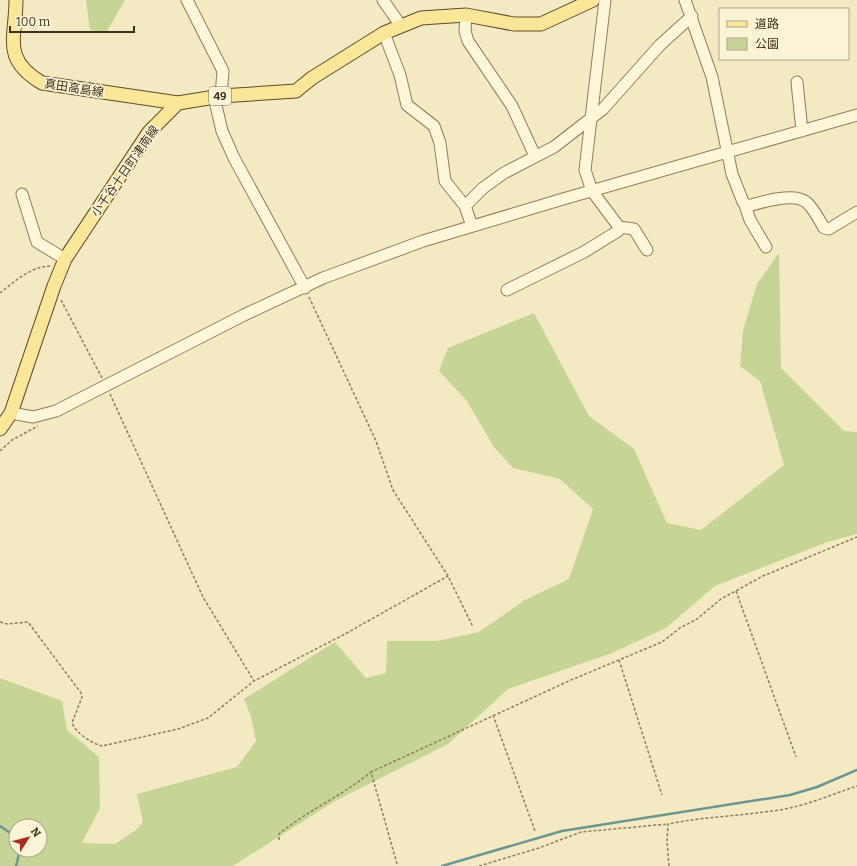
<svg xmlns="http://www.w3.org/2000/svg" width="857" height="866" viewBox="0 0 857 866" font-family="Bitter,'Noto Sans JP',serif">
<style>
.green{fill:#c6d496;fill-rule:evenodd}
.lines{fill:none;stroke-linecap:round;stroke-linejoin:round}
.stream{stroke:#6c9690;stroke-width:2.5}
.minor-casing{stroke:#917c57;stroke-width:13}
.major-casing{stroke:#5f492c;stroke-width:15}
.path{stroke:#917c57;stroke-width:1.5;stroke-dasharray:3 2;stroke-linecap:butt}
.minor{stroke:#fdf6d9;stroke-width:11}
.major{stroke:#fae698;stroke-width:13}
.labels{text-anchor:middle;stroke-width:3.5;stroke-linejoin:round;paint-order:stroke}
.shield{fill:#faf3d5;stroke:#776b54;stroke-width:1}
.shield-label{font-size:11px;font-weight:bold;fill:#3f311d}
.street-label{font-size:12px;fill:#3f311d;stroke:#faf3d5}
</style>
<rect width="100%" height="100%" fill="#f3eac4"/>
<path class="green" d="M86,0H125L106,33L90,30Z
M779,253L781,368L844,431L857,432V534L827,542L715,586L666,628L612,653L508,689L448,744L335,801L233,866H0V678L62,701L67,730L99,757L100,808L82,843L115,844L136,830L143,822L137,794L237,767L256,741L251,717L244,699L335,642L366,678L386,673L387,641H437L479,632L525,600L569,579L593,509L560,479L513,468L494,447L467,401L439,371L448,348L534,313L589,416L634,449L667,523L701,530L784,465L760,381L740,366L743,331L757,284ZM16,826H40V850H16Z"/>
<g class="lines">
<path class="stream" d="M0,826L16,837
M16,866L20,850
M442,866L562,831L790,795L817,787L857,770"/>
<g class="minor-casing">
<path id="minor" d="M187,0L223,71L221,96
M383,0L401,26
M685,0L712,77L732,174L743,202L748,206C762,202 794,192 806,202C812,206 820,221 824,228L829,229L857,212
M466,15L465,31L468,41L512,106L535,156
M384,33L400,75L407,105L434,126L440,143L445,181L465,206L472,226
M797,82L802,131
M214,97L222,131L234,158L305,288
M22,194L37,242L65,259
M745,205L750,220L766,247
M465,206L483,188L504,173L554,147L603,109L660,45L692,16
M619,227L634,229L647,250
M507,290L584,252L618,231L619,227L592,191L585,170L605,0
M11,413L33,417L56,411L244,315L323,278L423,241L563,199L857,115"/>
</g>
<g class="major-casing">
<path id="major" d="M16,0C16,38 1,59 42,83L178,103
M0,429L11,413L54,286L65,259L149,132L178,103L221,96L296,91L312,78L384,33L421,18L466,15L514,24H541L593,0"/>
</g>
<path class="path" d="M0,293C14,282 31,266 51,266
M309,297L376,441L393,490L448,576L473,627
M61,300L102,378
M110,394L203,597L254,681L345,634L448,576
M0,451L12,440L38,426
M736,591L796,757
M0,622L7,624L28,622L81,693L82,697L72,723C76,733 91,743 102,746L178,729L208,718L254,681
M619,660L662,795
M493,715L535,831
M279,840V834C308,810 342,796 371,772
M397,864L371,772L571,680L662,642L680,628L697,619L721,599L763,576L857,537
M479,866L539,848L581,832L668,824
M669,866L667,841L668,824C702,817 737,816 772,811C801,808 830,795 857,786"/>
<use href="#minor" class="minor"/>
<use href="#major" class="major"/>
</g>
<g class="labels">
<rect class="shield" x="209" y="87" width="22" height="18" rx="3"/>
<g class="shield-label">
<text x="220" y="100">49</text>
</g>
<g class="street-label">
<text transform="translate(74 88) rotate(9)" y="4">真田高島線</text>
<text transform="translate(125 171) rotate(-55)" y="4">小千谷十日町津南線</text>
</g>
</g>
<rect x="719" y="8" width="130" height="52" fill="#faf3d5" stroke="#afa58b"/>
<rect x="727" y="21" width="20" height="6" fill="#fae698" stroke="#afa58b"/>
<text x="755" y="28" font-size="12" fill="#3f311d">道路</text>
<rect x="727" y="38" width="20" height="12" fill="#c6d496" stroke="#afa58b"/>
<text x="755" y="48" font-size="12" fill="#3f311d">公園</text>
<g transform="translate(28 838) rotate(54)"><circle r="19" fill="#faf3d5" stroke="#afa58b"/>
<path d="M0-3L7 15L0 10L-7 15Z" fill="#a82c20"/>
<text y="-6" font-size="11" font-weight="bold" text-anchor="middle" fill="#3f311d">N</text>
</g>
<path d="M10 26v6h124v-6" fill="none" stroke="#3f311d" stroke-width="2"/>
<text x="16" y="26" font-size="12" fill="#3f311d" stroke="#faf3d5" stroke-width="3" paint-order="stroke">100 m</text>
</svg>
